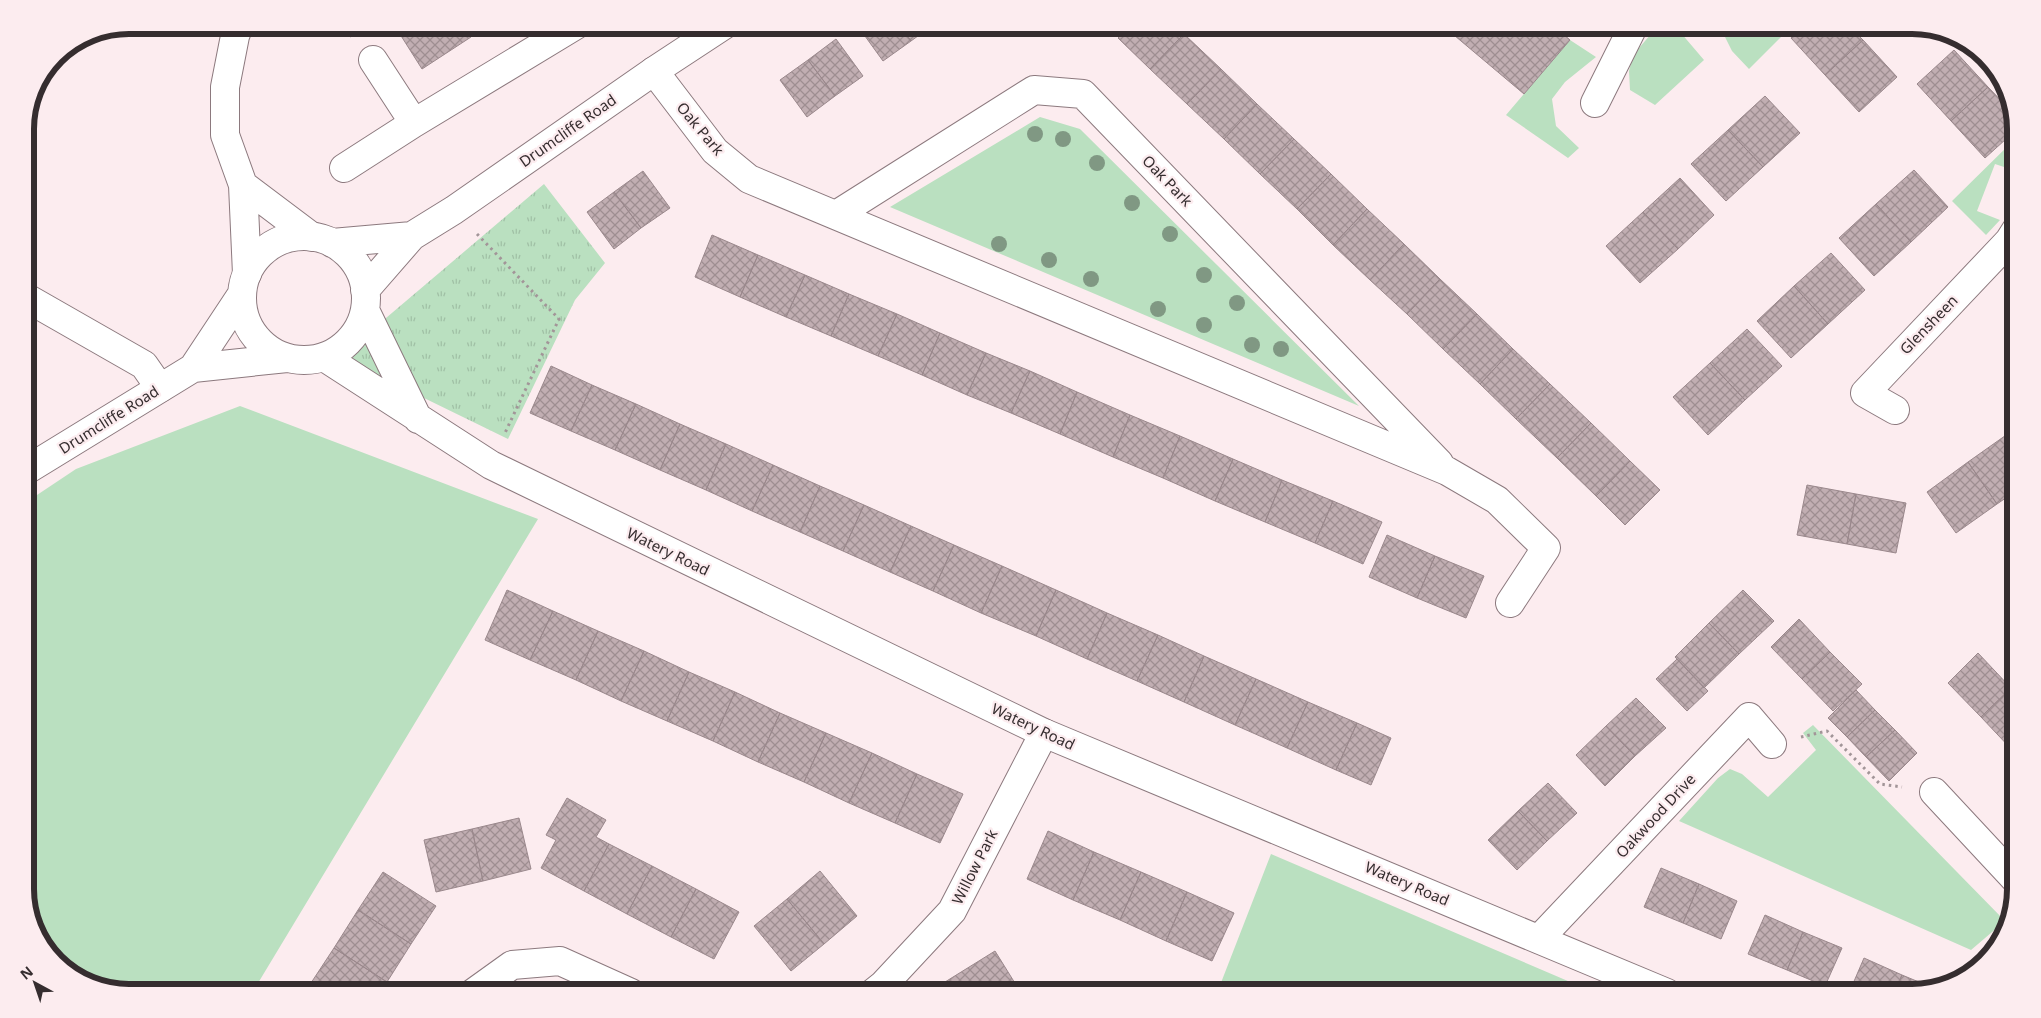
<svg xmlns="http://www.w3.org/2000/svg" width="2041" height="1018" viewBox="0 0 2041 1018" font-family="'Noto Sans',sans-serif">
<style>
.grass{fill:#bae0c0}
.park{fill:url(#park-tufts)}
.building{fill:url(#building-cross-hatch);stroke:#9a888c}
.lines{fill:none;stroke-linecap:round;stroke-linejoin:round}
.street-casing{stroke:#8c797e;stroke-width:30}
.secondary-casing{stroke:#8c797e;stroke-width:30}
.path{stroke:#a29598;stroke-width:3;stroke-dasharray:2.5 4;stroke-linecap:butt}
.street{stroke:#fff;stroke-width:28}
.secondary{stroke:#fff;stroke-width:28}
.tree{fill:#809883}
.labels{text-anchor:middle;stroke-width:4.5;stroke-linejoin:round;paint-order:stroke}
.street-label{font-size:15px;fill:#352d2f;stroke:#fcecef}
.rim{fill:none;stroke:#352d2f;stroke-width:6}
</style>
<defs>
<pattern id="park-tufts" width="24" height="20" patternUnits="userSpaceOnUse" patternTransform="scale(1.25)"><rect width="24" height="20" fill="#bae0c0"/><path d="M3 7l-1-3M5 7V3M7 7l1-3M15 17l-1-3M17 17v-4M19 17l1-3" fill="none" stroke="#a0c0a5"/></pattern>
<pattern id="building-cross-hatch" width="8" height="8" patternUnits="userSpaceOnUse" patternTransform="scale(1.25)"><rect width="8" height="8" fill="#c1aeb2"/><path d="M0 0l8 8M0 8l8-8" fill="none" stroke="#9e8e91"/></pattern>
</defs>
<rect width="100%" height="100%" fill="#fcecef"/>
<path class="grass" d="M1775,25H1793L1749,69L1732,51L1724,35Z
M1675,26L1704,60L1655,105L1630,90L1629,71L1633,55L1651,34Z
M1570,40L1596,57L1565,82L1552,99L1556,126L1579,148L1568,158L1506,115Z
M1040,117L1080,129L1359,406L890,207Z
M2016,138V171L1995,164L1977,211L2000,220L1986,235L1952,201Z
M240,406L538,519L252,993H129L83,982L43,947L25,896V503L76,469Z
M1813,725L2005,921L1971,950L1679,821L1718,778L1730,769L1742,774L1768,797L1816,750L1803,733Z
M1271,854L1596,993H1217Z"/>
<path class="park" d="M544,184L605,263L575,300L508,439L340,357Z"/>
<path class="building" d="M408,25H463L471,37L422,69L398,31Z
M857,25H899L911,41L883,61Z
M899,25H933L911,41Z
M1131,25H1175L1184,34L1150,69L1118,38Z
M1442,25H1553L1570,40L1524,94Z
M1805,25H1848L1863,40L1825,75L1791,38Z
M1184,34L1221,69L1187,104L1150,69Z
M836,39L863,76L835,96L808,60Z
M1863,40L1897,77L1859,112L1825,75Z
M1954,50L1988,87L1951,121L1917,84Z
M808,60L835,96L807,117L780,80Z
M1221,69L1257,104L1224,139L1187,104Z
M1988,87L2013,113L2016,130L1985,158L1951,121Z
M1765,96L1800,133L1763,167L1728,130Z
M1257,104L1294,139L1260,174L1224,139Z
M1728,130L1763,167L1726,201L1691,164Z
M1294,139L1331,174L1297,209L1260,174Z
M1914,170L1948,207L1911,242L1876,204Z
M643,171L670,208L641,228L614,192Z
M1331,174L1367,209L1333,245L1297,209Z
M1680,178L1714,215L1678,249L1643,212Z
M614,192L641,228L614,249L587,212Z
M1876,204L1911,242L1874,276L1839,238Z
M1367,209L1404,244L1370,280L1333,245Z
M1643,212L1678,249L1640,283L1606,246Z
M712,235L758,255L740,297L695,277Z
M1404,244L1440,279L1407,314L1370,280Z
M1831,253L1865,290L1828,324L1794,286Z
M758,255L805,275L786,317L740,297Z
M805,275L849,294L831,336L786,317Z
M1440,279L1477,314L1443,349L1407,314Z
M1794,286L1828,324L1791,358L1757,321Z
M849,294L897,314L878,356L831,336Z
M897,314L940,333L922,375L878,356Z
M1477,314L1513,349L1480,384L1443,349Z
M1747,329L1782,366L1745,400L1710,363Z
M940,333L986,353L967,395L922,375Z
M1513,349L1550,384L1516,419L1480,384Z
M986,353L1030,371L1011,413L967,395Z
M1710,363L1745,400L1708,435L1673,397Z
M551,366L592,385L571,431L530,413Z
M1030,371L1077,392L1060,434L1011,413Z
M1550,384L1591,423L1557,458L1516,419Z
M592,385L636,404L615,450L571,431Z
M1077,392L1130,415L1113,457L1060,434Z
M636,404L680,424L660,470L615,450Z
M1130,415L1180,436L1163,478L1113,457Z
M1591,423L1630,461L1596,496L1557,458Z
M680,424L726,444L706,490L660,470Z
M2009,433L2016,443V491L1997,504L1968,462Z
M1180,436L1233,459L1215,501L1163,478Z
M726,444L773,465L752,511L706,490Z
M1233,459L1282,480L1265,522L1215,501Z
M1630,461L1660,490L1625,525L1596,496Z
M1968,462L1997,504L1956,533L1927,492Z
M773,465L820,486L800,532L752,511Z
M1282,480L1333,501L1315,543L1265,522Z
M1807,485L1856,494L1847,544L1797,535Z
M820,486L864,505L843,551L800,532Z
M1856,494L1906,503L1896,553L1847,544Z
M1333,501L1382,522L1363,564L1315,543Z
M864,505L911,526L890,572L843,551Z
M911,526L954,545L933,591L890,572Z
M1387,535L1435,556L1417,598L1369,577Z
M954,545L1002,566L981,613L933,591Z
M1435,556L1484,576L1466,618L1417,598Z
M1002,566L1056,590L1036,636L981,613Z
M507,590L553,611L530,660L485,640Z
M1056,590L1107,613L1087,659L1036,636Z
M1743,590L1774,621L1739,654L1709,623Z
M553,611L598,631L576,680L530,660Z
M1107,613L1158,635L1137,681L1087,659Z
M1799,619L1830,652L1802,679L1771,647Z
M1709,623L1739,654L1704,688L1675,657Z
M598,631L644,651L621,701L576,680Z
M1158,635L1204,656L1184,702L1137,681Z
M644,651L689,672L667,721L621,701Z
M1830,652L1862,684L1833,711L1802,679Z
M1978,653L2011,688L1981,717L1948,683Z
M1204,656L1256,679L1235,725L1184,702Z
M1677,659L1708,691L1687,711L1656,679Z
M689,672L735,692L713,741L667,721Z
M1256,679L1308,702L1287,748L1235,725Z
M2011,688L2016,692V750L2014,752L1981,717Z
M1856,690L1875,710L1847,737L1828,718Z
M735,692L780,713L758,762L713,741Z
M1636,698L1666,728L1635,756L1606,726Z
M1308,702L1357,723L1336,770L1287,748Z
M1875,710L1895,730L1866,757L1847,737Z
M780,713L826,733L804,782L758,762Z
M1357,723L1391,738L1371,785L1336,770Z
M1606,726L1635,756L1605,786L1576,755Z
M1895,730L1917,753L1889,781L1866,757Z
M826,733L872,753L849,803L804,782Z
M872,753L917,774L895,823L849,803Z
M917,774L963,794L940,843L895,823Z
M1548,783L1577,813L1547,841L1518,811Z
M567,798L606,820L596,837L609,844L584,891L541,868L556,840L546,835Z
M1518,811L1547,841L1517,870L1488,840Z
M519,818L531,869L483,881L472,829Z
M472,829L483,881L436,892L424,840Z
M1048,831L1094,852L1073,900L1027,879Z
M609,844L652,866L627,914L584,891Z
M1094,852L1141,872L1120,920L1073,900Z
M652,866L696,889L671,937L627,914Z
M1661,868L1699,884L1683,923L1644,907Z
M820,871L857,916L824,944L787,899Z
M383,872L436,906L411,944L358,910Z
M1141,872L1187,892L1166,941L1120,920Z
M1699,884L1737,901L1721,939L1683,923Z
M696,889L739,912L714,959L671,937Z
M1187,892L1234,913L1212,961L1166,941Z
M787,899L824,944L791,971L754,926Z
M358,910L411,944L387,982L334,948Z
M1765,915L1803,932L1787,970L1748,954Z
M1803,932L1842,948L1825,986L1787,970Z
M334,948L387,982L380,993H320L309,986Z
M995,951L1018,988L1009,993H952L945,982Z
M1864,958L1902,975L1894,993H1849Z
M1902,975L1931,987L1912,993H1894Z"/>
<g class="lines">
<g class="street-casing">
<path id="street" d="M239,25L235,36L225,87V135L243,185L247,274
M373,60L414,123
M654,71L715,151L749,179L1447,471L1497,500L1546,548L1510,603
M1595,103L1634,25
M344,168L414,123L576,25
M243,185L312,237
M836,215L1034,90L1083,94L1439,463
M25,297L144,365L160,388
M1895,410L1865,393L2009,241L2016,230
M1934,792L2016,880
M1539,939L1749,717L1772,744
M473,993L512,965L560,961L631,993
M873,993L883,985L952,911L1044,733"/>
</g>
<g class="secondary-casing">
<path id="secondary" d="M242 298a62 62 0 1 1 124 0a62 62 0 1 1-124 0Z
M332,243L412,236
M365,290L412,236L454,210L654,71L724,25
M365,310L418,419
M324,357L491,465L1044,733L1667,993
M193,368L287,358
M25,471L193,368L242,294"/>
</g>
<path class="path" d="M341,25L352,37
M477,234L559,319L504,435
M1801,737L1827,731L1880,784L1902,787"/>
<use href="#street" class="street"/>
<use href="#secondary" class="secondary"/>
</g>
<g class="tree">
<circle cx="1035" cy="134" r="8"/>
<circle cx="1063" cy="139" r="8"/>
<circle cx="1097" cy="163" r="8"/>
<circle cx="1132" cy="203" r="8"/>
<circle cx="1170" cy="234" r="8"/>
<circle cx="999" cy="244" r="8"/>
<circle cx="1049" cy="260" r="8"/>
<circle cx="1204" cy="275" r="8"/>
<circle cx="1091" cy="279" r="8"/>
<circle cx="1237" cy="303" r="8"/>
<circle cx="1158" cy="309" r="8"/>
<circle cx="1204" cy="325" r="8"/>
<circle cx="1252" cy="345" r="8"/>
<circle cx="1281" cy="349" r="8"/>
</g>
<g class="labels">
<g class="street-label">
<text transform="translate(700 129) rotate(50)" y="5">Oak Park</text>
<text transform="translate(568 131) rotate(-35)" y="5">Drumcliffe Road</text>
<text transform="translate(1167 181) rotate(46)" y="5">Oak Park</text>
<text transform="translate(1929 325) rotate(-46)" y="5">Glensheen</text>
<text transform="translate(109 420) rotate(-32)" y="5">Drumcliffe Road</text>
<text transform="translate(668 552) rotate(26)" y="5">Watery Road</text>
<text transform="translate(1033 727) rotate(25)" y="5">Watery Road</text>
<text transform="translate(1656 816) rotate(-47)" y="5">Oakwood Drive</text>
<text transform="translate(975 867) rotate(-63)" y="5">Willow Park</text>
<text transform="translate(1407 884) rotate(23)" y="5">Watery Road</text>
</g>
</g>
<path d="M0 0H2041V1018H0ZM129 34H1912A95 95 0 0 1 2007 129V889A95 95 0 0 1 1912 984H129A95 95 0 0 1 34 889V129A95 95 0 0 1 129 34Z" fill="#fcecef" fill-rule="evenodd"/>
<path class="rim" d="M129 34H1912A95 95 0 0 1 2007 129V889A95 95 0 0 1 1912 984H129A95 95 0 0 1 34 889V129A95 95 0 0 1 129 34Z"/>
<g transform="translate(35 983) rotate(320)" stroke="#fcecef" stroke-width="4" paint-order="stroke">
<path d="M0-4L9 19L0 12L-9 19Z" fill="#352d2f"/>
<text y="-8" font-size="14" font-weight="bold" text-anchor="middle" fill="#352d2f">N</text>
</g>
</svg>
